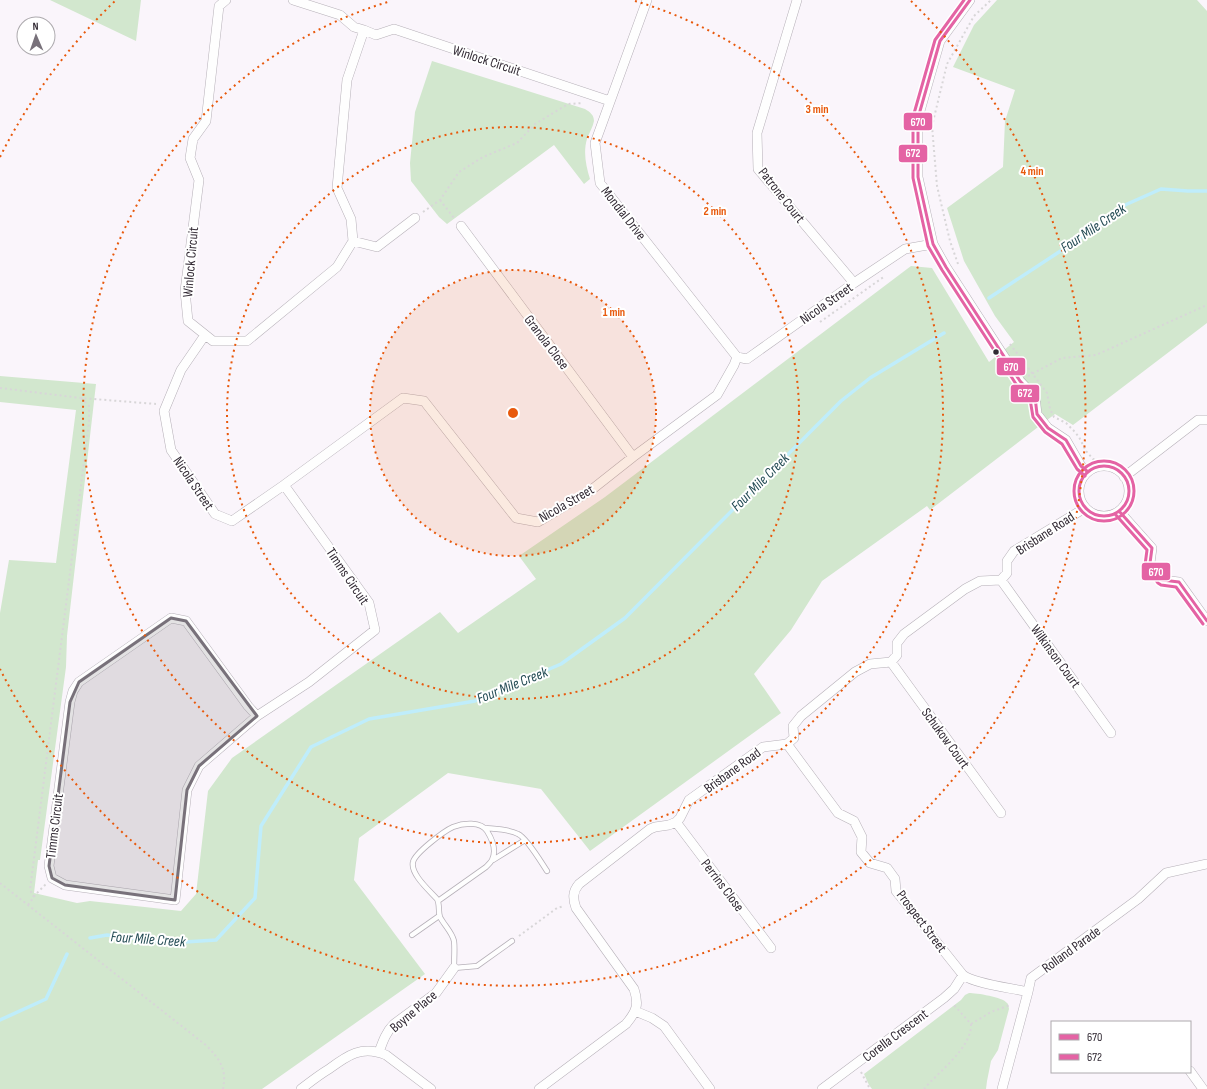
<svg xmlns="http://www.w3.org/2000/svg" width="1207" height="1089" viewBox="0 0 1207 1089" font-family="'Sofia Sans Condensed',sans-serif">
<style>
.green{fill:#d2e7ce}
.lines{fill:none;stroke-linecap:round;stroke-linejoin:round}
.stream{stroke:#bfedfb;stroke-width:3.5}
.lane-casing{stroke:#b6b0b8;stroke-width:6}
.street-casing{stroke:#b6b0b8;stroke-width:10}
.path{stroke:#d8d6d8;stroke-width:2;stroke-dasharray:2 3;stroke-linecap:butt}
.lane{stroke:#fefefe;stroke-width:4.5}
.street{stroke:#fefefe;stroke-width:9}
.bus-1-casing{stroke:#fff;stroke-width:6}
.bus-2-casing{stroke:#fff;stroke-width:6}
.bus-1{stroke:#e463a4;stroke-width:3}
.bus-2{stroke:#e463a4;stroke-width:3}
.marked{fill:#78717a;fill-opacity:0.2;stroke:#78717a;stroke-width:3;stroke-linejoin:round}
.ring{fill:none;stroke:#e8590c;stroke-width:2;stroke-dasharray:2 4}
.bus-dot{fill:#322a34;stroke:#fff;stroke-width:1.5}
.labels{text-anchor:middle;stroke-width:4;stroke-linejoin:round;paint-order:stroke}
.street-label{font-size:14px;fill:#322a34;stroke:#fff}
.water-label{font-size:15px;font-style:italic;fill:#234b54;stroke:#fff}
.centre{fill:#e8590c;stroke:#fff;stroke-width:2}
.ring-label{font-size:12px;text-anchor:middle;font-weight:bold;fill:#e8590c;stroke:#fff;stroke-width:4;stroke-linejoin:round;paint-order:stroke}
.line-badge{stroke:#fff;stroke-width:1.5}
.badge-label{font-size:11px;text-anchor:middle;font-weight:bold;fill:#fff}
</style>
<rect width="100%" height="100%" fill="#faf5fb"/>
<path class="green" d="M50,0H141L136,41Z
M997,0H1197L1207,11V323L1073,425L1055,414L930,510L927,506L822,581L791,630L754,674L781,713L590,851L541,789L448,773L359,838L354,880L425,974L262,1089H0V613L9,560L56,563L76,410L0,402V376L96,384L67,636L66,667L40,860H38L34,893L77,903L90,901L181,911L196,894L208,791L232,758L440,612L458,633L536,579L519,556L605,497L911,266L932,268L989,362L1014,342L995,316L964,261L947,208L1003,167L1005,121L1015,90L953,67L974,25Z
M432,61L585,109C590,112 594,115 594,121C593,127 589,133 587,139C583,152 586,166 590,179L584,184L554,145L447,224L439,217L411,181L410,163L415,112Z
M969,993C976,993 1003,997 1007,1003C1008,1003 1009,1008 1009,1009L998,1050L991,1061L987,1081L986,1089H872L869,1085L864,1074L961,1000L965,995Z"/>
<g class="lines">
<path class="stream" d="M989,298L1097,227L1125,205L1161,189L1188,191H1207
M90,938L107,935L169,943L216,940L255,898L261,826L311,747L369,719L475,701L561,664L625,618L841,401L870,378L944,333
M0,1020L46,999L67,954"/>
<g class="lane-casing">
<path id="lane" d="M485,828C495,829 509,829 518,834C527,838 541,862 547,871
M493,860L525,840
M438,901L486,867C488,865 491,862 492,860C497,850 492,839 487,831C481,821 463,823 453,827C444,831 415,853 413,862C410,874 430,891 437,899C440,904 438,912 440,917C444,925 452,932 454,941C455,948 454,960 454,968L477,966L512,941
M412,935L439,916"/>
</g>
<g class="street-casing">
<path id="street" d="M226,0L219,6L206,121L193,139L190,158L199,180L185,291L188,321L213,341H247L337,267L353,241L351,219L337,188L347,80L364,30L376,35L394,29L610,101
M293,0L340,15L354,27L364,30
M647,0L595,143L600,183L737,357
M797,0L757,133L758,169L854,283
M970,0L940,41L918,118V177L933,244L946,267L1020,381L1035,397L1037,414L1048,428L1066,440L1081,466L1088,472
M461,226L633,457
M353,241L377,247L415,218
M205,335L181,370L164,411L171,450L215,514L232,521L284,485L403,398L424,401L516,518L538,522L590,491L633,457L717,395L734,365L737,357L747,359L854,283L905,249L933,244
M1079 491a25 25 0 1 1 50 0a25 25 0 1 1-50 0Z
M1124,477L1198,420H1207
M1119,511L1152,548L1150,563L1162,580L1179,582L1207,621
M1001,580L1111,733
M891,662L1001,813
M257,716L248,706L186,621L171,618L79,682L73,691L70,702L49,866L52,878L65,885L175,900L187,790L199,766L257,716L309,682L375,630L369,603L284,485
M787,744L838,813L854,821L862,837L861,852L870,863L887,868L895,879L896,891L963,975C975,984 1012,988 1028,992
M676,822L771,948
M635,1011L652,1018L664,1026L710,1089
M379,1052C383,1041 386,1032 394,1024L436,993L454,968
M1190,1071L1203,1089
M301,1089C310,1082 319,1075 329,1069C348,1055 362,1045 386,1055L431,1089
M539,1089L626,1024C637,1011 639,1004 634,989L576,908C573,899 572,892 579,884L650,829L655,827L669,825L676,822L680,818L689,800L763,747L787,744L794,738L793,726L801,716L855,672L870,664L891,662L897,655V643L904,634L965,589L980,581L1001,580L1007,573V561L1014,551L1085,508
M822,1089L944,998L954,989L963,975
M1002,1089L1028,992L1031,978L1138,899L1166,873L1207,864"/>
</g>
<path class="path" d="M440,200L454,218
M423,212L440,200L459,172L483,157L517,143L535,124L568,104L583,103
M958,264L950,241L937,186L932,126L947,64L974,16L991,0
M820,322L885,276
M1010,344L1032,373L1047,393L1050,409L1054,417L1066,423L1074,431L1079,437L1086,451L1093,459L1106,464H1121L1123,466
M1028,376L1062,358L1096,355L1207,305
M0,388L81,398L156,404
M0,883L207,1046C220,1060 227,1069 223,1089
M34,897L30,890L89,422V406L81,398
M28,905L36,894L46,884
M519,936L557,908L564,906
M971,1024L991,1012L1010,1005
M861,1072L870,1089
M924,1089C938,1072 972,1048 971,1024L953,1004"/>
<use href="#lane" class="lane"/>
<use href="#street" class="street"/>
<g class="bus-1-casing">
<path id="bus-1" d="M970,0L940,41L918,118V177L933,244L946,267L1020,381L1035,397L1037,414L1048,428L1066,440L1081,466L1088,472
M1079 491a25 25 0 1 1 50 0a25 25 0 1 1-50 0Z
M1119,511L1152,548L1150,563L1162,580L1179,582L1207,621"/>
</g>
<g class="bus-2-casing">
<path id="bus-2" d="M964,0L935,40L913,117V178L928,246L942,270L1016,384L1030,399L1033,417L1045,432L1062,444L1077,469L1085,476
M1074 491a30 30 0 1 1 60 0a30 30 0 1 1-60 0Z
M1115,514L1147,550L1145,565L1158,583L1161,585L1176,587L1203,624"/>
</g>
<use href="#bus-1" class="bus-1"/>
<use href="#bus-2" class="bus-2"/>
</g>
<path class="marked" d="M171,618L186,621L257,716L199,766L187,790L175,900L65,885L52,878L49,866L70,702L79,682Z"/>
<circle cx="513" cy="413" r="143" fill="#e8590c" fill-opacity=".12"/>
<g class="ring">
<circle cx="513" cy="413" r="143"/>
<circle cx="513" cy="413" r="286"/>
<path d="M635 1A430 430 0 1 1 391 1"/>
<path d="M0 157A573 573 0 0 1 115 1M911 1A573 573 0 1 1 0 669"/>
</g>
<circle class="bus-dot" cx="996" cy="352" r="3.5"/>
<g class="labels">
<g class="street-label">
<text transform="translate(487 60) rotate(18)" y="5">Winlock Circuit</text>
<text transform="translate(782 195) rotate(52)" y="5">Patrone Court</text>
<text transform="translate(624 213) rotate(52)" y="5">Mondial Drive</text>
<text transform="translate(190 262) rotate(-85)" y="5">Winlock Circuit</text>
<text transform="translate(826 303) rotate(-35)" y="5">Nicola Street</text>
<text transform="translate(547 342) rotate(53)" y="5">Granola Close</text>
<text transform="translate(194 483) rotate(56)" y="5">Nicola Street</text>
<text transform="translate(566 503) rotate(-30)" y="5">Nicola Street</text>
<text transform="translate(1045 533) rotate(-33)" y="5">Brisbane Road</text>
<text transform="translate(348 576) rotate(56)" y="5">Timms Circuit</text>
<text transform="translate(1056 656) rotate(54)" y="5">Wilkinson Court</text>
<text transform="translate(946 738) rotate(54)" y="5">Schukow Court</text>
<text transform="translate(732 770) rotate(-36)" y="5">Brisbane Road</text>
<text transform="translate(54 826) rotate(-83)" y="5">Timms Circuit</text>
<text transform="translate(723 885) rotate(53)" y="5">Perrins Close</text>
<text transform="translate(922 921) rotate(53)" y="5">Prospect Street</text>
<text transform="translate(1071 949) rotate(-36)" y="5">Rolland Parade</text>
<text transform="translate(413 1011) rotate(-40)" y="5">Boyne Place</text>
<text transform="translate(895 1035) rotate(-37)" y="5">Corella Crescent</text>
</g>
<g class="water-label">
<text transform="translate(1093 228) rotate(-34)" y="5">Four Mile Creek</text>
<text transform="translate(760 482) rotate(-45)" y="5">Four Mile Creek</text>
<text transform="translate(512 685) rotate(-22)" y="5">Four Mile Creek</text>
<text transform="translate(148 939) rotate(4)" y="5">Four Mile Creek</text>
</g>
</g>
<circle cx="513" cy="413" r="6" class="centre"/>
<g class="ring-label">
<text x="817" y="113">3 min</text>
<text x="1032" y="175">4 min</text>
<text x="715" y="215">2 min</text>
<text x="614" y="316">1 min</text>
</g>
<g class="line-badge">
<rect x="903" y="112" width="30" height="19" rx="4" fill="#e463a4"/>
<rect x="898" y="144" width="30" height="19" rx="4" fill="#e463a4"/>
<rect x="996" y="357" width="30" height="19" rx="4" fill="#e463a4"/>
<rect x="1010" y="384" width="30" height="19" rx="4" fill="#e463a4"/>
<rect x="1141" y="562" width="30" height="19" rx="4" fill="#e463a4"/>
</g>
<g class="badge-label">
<text x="918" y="126">670</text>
<text x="913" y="157">672</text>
<text x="1011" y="371">670</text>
<text x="1025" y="397">672</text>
<text x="1156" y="576">670</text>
</g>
<rect x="1051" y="1021" width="140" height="52" fill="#ffffff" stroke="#adaaae"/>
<rect x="1059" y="1034" width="20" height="6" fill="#e463a4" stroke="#adaaae"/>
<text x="1087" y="1041" font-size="12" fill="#322a34">670</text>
<rect x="1059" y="1054" width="20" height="6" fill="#e463a4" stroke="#adaaae"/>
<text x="1087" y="1061" font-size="12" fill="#322a34">672</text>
<g transform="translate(36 36) rotate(358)"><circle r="19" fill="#ffffff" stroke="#adaaae"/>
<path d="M0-3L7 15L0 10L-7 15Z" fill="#78717a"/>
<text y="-6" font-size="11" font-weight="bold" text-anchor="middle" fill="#322a34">N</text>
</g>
</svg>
